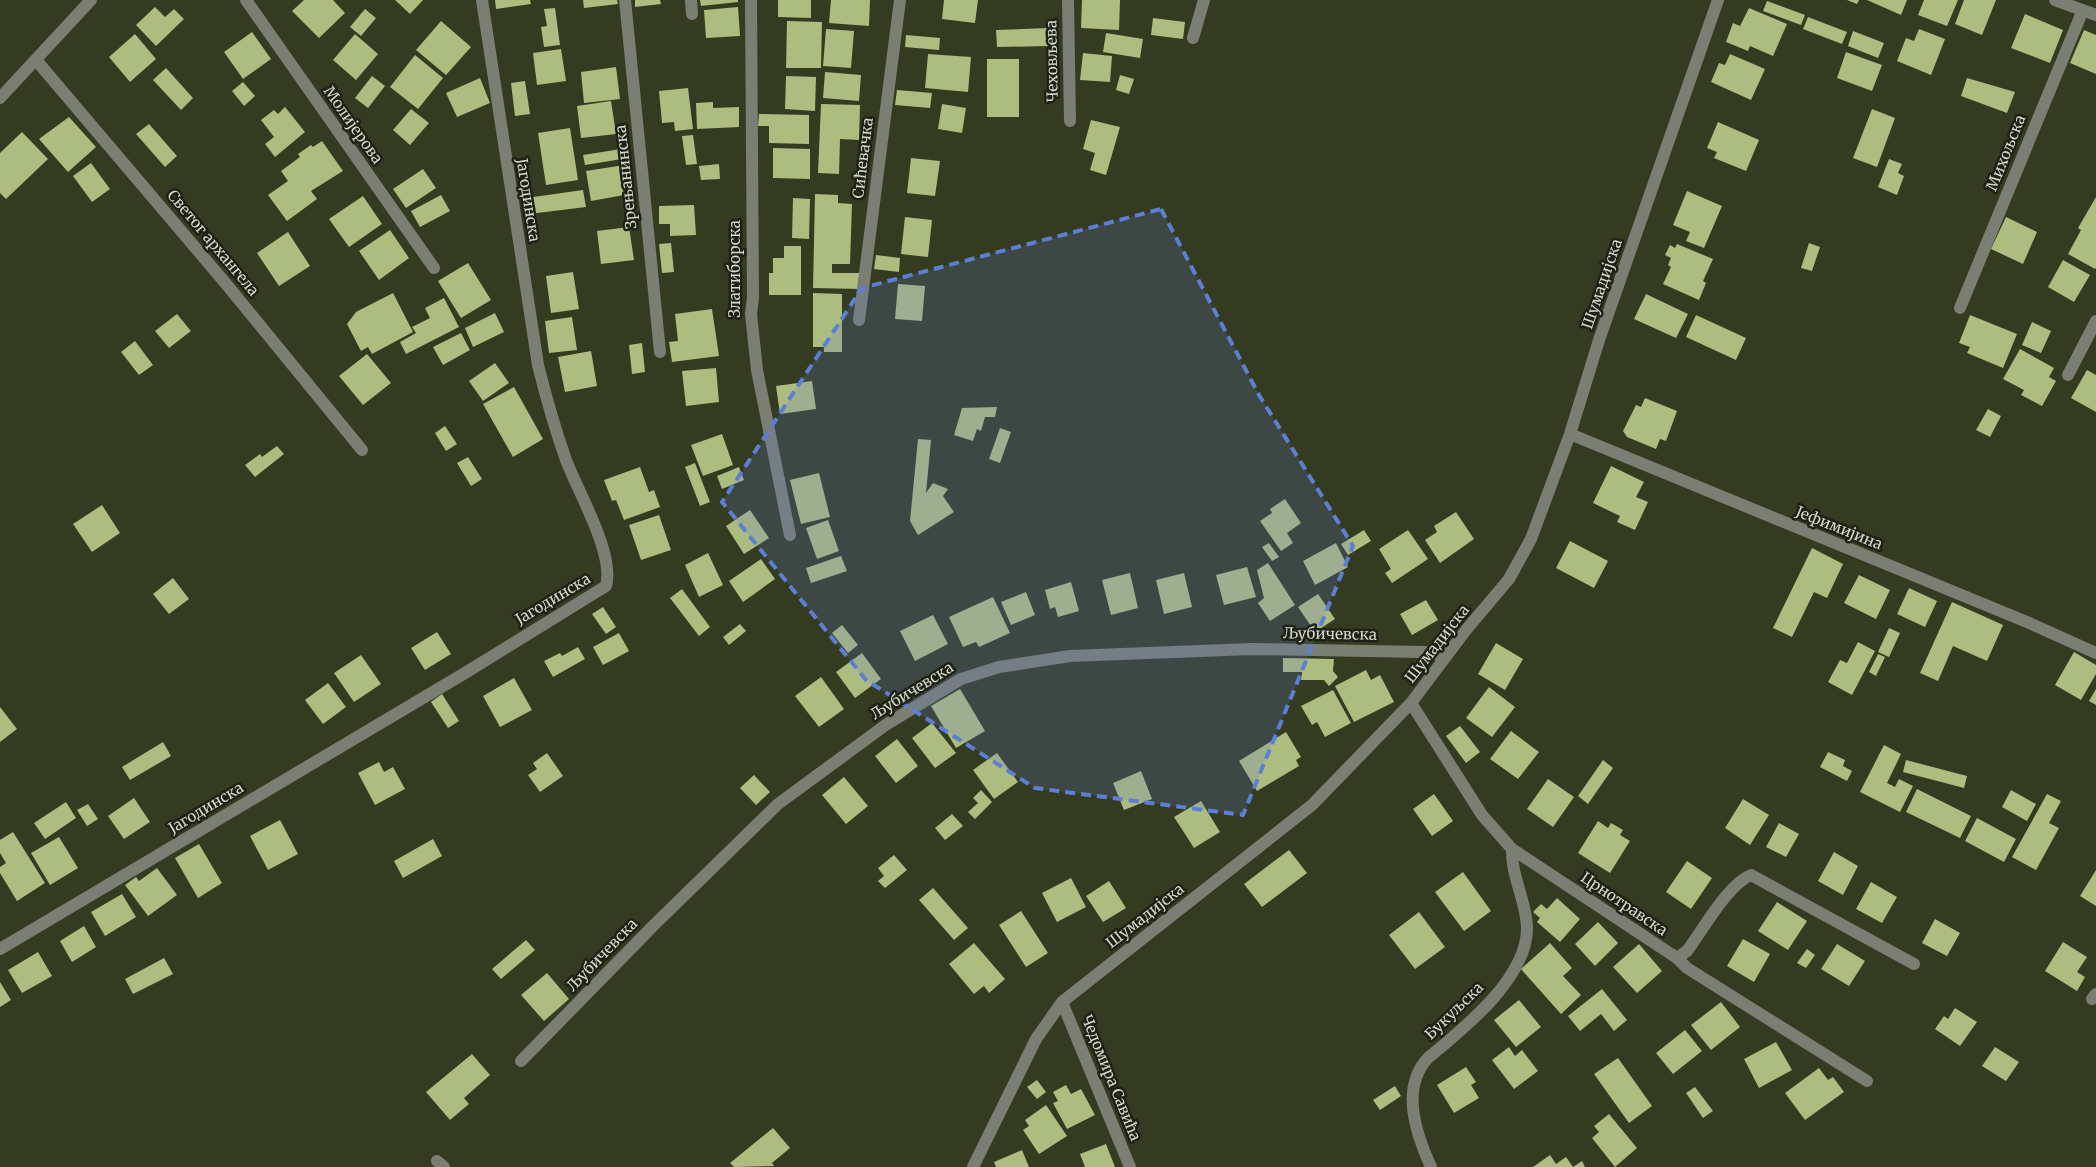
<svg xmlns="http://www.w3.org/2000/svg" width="2096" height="1167" viewBox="0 0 2096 1167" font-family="Merriweather,serif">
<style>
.building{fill:#adbc7f}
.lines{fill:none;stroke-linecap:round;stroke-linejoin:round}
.minor{stroke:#7b7e72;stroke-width:12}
.marked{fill:#5d7fd3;fill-opacity:0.2;stroke:#5d7fd3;stroke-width:4;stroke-dasharray:10 6;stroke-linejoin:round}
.labels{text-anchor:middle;stroke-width:5;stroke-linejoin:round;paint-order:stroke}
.street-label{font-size:15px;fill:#d4d9c9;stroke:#1e2115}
</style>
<rect width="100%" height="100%" fill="#353b21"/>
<path class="building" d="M304,0H333L345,13L319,38L292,11Z
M395,0H423L410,14Z
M495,0H530L531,4L496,9Z
M583,0H617L618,4L584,8Z
M635,0H660L661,4L635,7Z
M700,0H738V2L701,6Z
M778,0H811V18L778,17Z
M831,0H870L869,26L829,23Z
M944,0H978L975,23L942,19Z
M1082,0H1120L1119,30L1081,28Z
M1847,0H1859L1857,4Z
M1867,0H1907L1901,15Z
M1924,0H1958L1947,26L1918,15Z
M1964,0H1996L1982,35L1955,24Z
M1767,1L1805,15L1801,25L1763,11Z
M155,7L165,17L174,9L184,19L156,46L136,25Z
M738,7L740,36L706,38L704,10Z
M555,8L560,45L544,47L541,27L547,26L544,9Z
M1749,8L1787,24L1773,56L1750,46L1748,51L1726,42L1733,23L1740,26Z
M365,9L376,18L361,36L350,27Z
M2025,14L2063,30L2050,63L2011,48Z
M1808,17L1847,32L1842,44L1803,29Z
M1153,18L1185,22L1183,39L1151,35Z
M441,21L471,47L446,75L416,50Z
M787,21L822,22L821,68H786Z
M1048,28L1049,46L997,47L996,30Z
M826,29L854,31L851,68L823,66Z
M1919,29L1945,39L1931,75L1897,61L1906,38L1914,41Z
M2084,30L2096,35V74L2070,63Z
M1853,31L1884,43L1878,58L1848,46Z
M252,32L271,59L243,79L224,52Z
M1106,33L1143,39L1140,58L1103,52Z
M135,34L156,59L130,82L109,57Z
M355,34L378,54L356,80L333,60Z
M906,35L940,38L939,50L905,47Z
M561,49L566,81L537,85L533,53Z
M1846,52L1882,65L1872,91L1837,78Z
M1083,53L1112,56L1110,82L1080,80Z
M928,54L971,57L968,92L925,88Z
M1730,54L1765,69L1751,100L1711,82L1719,63L1725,65Z
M415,55L443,78L418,109L390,87Z
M987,59H1019V117H987Z
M616,67L620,99L584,103L581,72Z
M166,68L193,98L181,110L153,80Z
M825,72L861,75L859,101L823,98Z
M1120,75L1134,79L1129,94L1116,90Z
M372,76L385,86L368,108L355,98Z
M786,76L816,77L815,111L785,109Z
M480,78L490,103L457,117L446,93Z
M1967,78L2015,92L2007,113L1961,96Z
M525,81L530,114L515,116L511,83Z
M243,82L255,96L244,106L232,91Z
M688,88L693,129L675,131L674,122L662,123L659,91Z
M897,90L932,93L930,108L895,105Z
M611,101L616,134L581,138L577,106Z
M713,102V108L739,107V127L697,129L696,103Z
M821,104L860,105L859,140L840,139L839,174L818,173Z
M942,104L966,108L962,133L938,129Z
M285,107L305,132L275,157L265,144L274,137L261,120L274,110L278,114Z
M411,109L429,123L410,145L393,130Z
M1872,109L1895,118L1877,167L1853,158Z
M759,114L809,115V144L769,143V126H758Z
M69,117L96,147L68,172L39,139Z
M1091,120L1120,127L1106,175L1090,170L1095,153L1083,149Z
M1718,122L1759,140L1746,171L1714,158L1717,152L1707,148Z
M149,124L177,156L165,167L136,134Z
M570,128L578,180L546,185L538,133Z
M22,132L48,159L6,199L0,193V153Z
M693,135L697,164L686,165L682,136Z
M322,141L343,171L311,191L317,199L287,221L268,195L288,181L281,171L300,157L298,154L311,145L313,147Z
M773,148L810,149V179L773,178Z
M621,149L622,159L585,165L583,155Z
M911,158L940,161L935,196L907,193Z
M1889,159L1902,164L1898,173L1904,176L1897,195L1878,187Z
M91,163L110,189L92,202L73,176Z
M631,164L633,178L622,180L624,195L591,201L586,171Z
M719,164L720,179L701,180L699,166Z
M423,169L436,188L406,208L393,189Z
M583,190L586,207L529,214L526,198Z
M1687,191L1722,206L1704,248L1686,241L1690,232L1673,225Z
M815,194L838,195V203L852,204L850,264H832V273H860V289L813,288Z
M441,195L450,211L420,227L411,211Z
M363,196L382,224L349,247L329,219Z
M2096,197V268L2095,269L2068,254L2081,230L2078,228Z
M793,198L810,199L809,239L792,238Z
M694,205L696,235L670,236V224H659V206Z
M905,217L932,220L928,257L901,254Z
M2006,217L2037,232L2023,264L1991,249Z
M629,227L634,260L601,264L597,231Z
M390,230L409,258L379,280L359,251Z
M288,232L310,266L279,286L257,253Z
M671,243L674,272L662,273L659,244Z
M1809,243L1820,247L1812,271L1801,268Z
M1677,244L1713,259L1703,281L1706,283L1699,300L1663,284L1671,267L1668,265L1671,258L1665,255L1670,245L1675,248Z
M784,246H801V295H769V273H773V258H784Z
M876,255L900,258L899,272L874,269Z
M2063,260L2090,275L2074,302L2048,287Z
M468,263L491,300L461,318L438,281Z
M573,272L579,309L551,313L546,276Z
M898,284L925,286L922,321L895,319Z
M393,293L413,332L372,354L368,347L361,351L347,324L356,312Z
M813,293L842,294V352H824V347H813Z
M1646,294L1688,314L1676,338L1634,319Z
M444,298L459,327L406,354L400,342L416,333L412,327L430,318L425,308Z
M712,309L719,356L672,362L669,342L678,341L675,314Z
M495,313L504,332L473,347L465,328Z
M177,314L191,331L169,348L155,331Z
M1696,315L1746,338L1736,360L1686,337Z
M1970,315L2017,334L2003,368L1967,353L1970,347L1959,343Z
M572,317L577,350L549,353L545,321Z
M2032,322L2051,331L2041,353L2022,345Z
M461,333L470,350L443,365L433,347Z
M135,341L153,365L139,375L121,352Z
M642,343L645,372L632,374L629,345Z
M2020,349L2054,368L2049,377L2056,381L2042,406L2021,395L2024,390L2003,379Z
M591,351L597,386L565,392L558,357Z
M367,354L391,383L363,405L339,376Z
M495,363L509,383L483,401L469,381Z
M716,368L719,402L686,406L682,371Z
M2087,370L2096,375V412L2071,398Z
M812,381L816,409L780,414L776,386Z
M514,387L543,439L513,457L483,404Z
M1645,398L1677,411L1666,441L1660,439L1656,449L1627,437L1623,431L1636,405L1641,407Z
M997,407L995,417H985L981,431L977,429L973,441L954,435L962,408Z
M1988,409L2001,416L1990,437L1976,430Z
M445,426L457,444L446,451L435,433Z
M1000,428L1011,432L1000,463L989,459Z
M722,434L733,465L703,476L691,445Z
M918,439L931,440L926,493L933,483L948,489L943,496L954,512L918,535L910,521Z
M277,446L284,454L255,477L245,465L260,454L262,457Z
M468,457L482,479L471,486L457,463Z
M695,463L710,502L700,506L685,467Z
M1611,466L1644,482L1636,497L1648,502L1635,530L1617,522L1620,516L1593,503Z
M640,467L649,492L654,490L660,507L624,520L616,500L612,501L604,480Z
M739,467L744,480L722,489L717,476Z
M819,473L830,517L801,524L790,480Z
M1285,499L1301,523L1287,533L1293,543L1281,551L1260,521L1272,513L1270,509Z
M102,505L120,533L92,552L73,524Z
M750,510L769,538L744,554L726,526Z
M1456,512L1474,539L1440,563L1425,540L1437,532L1434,526Z
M659,515L671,550L641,560L629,525Z
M828,520L839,551L817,559L806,528Z
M1364,530L1371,541L1348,555L1341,544Z
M1408,530L1428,559L1392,583L1385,573L1391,569L1379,549Z
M1570,541L1608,561L1594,588L1556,568Z
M1269,543L1279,557L1272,561L1262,547Z
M1336,543L1348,567L1315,585L1303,561Z
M1812,548L1843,564L1827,598L1814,592L1792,637L1773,628Z
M708,553L723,585L699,597L685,565Z
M841,556L847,571L811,583L806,568Z
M761,559L775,579L743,602L729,581Z
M1268,563L1295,605L1270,621L1258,603L1264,598L1257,570Z
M1247,567L1256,597L1224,605L1216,575Z
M1130,573L1138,608L1111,615L1102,580Z
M1184,573L1192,607L1164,614L1156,580Z
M1859,575L1890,590L1876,619L1844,603Z
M173,578L189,599L169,614L153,594Z
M1071,582L1079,611L1058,617L1055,607L1050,609L1045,590Z
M1909,588L1937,601L1925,627L1897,614Z
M682,589L710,627L699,636L670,598Z
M1026,592L1035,615L1011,625L1001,602Z
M1318,594L1335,619L1315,632L1298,607Z
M993,597L1010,633L979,647L976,642L963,647L949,617Z
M1426,600L1438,620L1412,635L1400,614Z
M1952,602L2003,625L1987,661L1953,646L1938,681L1920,673Z
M603,607L616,627L606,634L592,614Z
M933,615L948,644L915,661L900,631Z
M740,624L746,631L729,645L723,637Z
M842,625L858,645L848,653L832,633Z
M1889,628L1900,633L1889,657L1878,652Z
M437,632L451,654L425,670L411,648Z
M619,633L629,651L603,665L593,647Z
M1858,642L1875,651L1852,695L1828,682L1840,660L1847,663Z
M1496,643L1523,659L1505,690L1478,674Z
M578,647L585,659L553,677L544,661L560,653L562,656Z
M2074,652L2096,665V674L2081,700L2055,685Z
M862,653L881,679L855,698L836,672Z
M1878,654L1885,657L1876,676L1869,672Z
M361,655L381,684L354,702L334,673Z
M1283,658L1334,659L1333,671L1338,677L1329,686L1324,680H1301L1302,672H1283Z
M1366,670L1371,680L1380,675L1394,702L1354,722L1335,686Z
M821,677L844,709L819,727L795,696Z
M514,678L532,710L500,727L483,696Z
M328,683L346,707L323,724L305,700Z
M1489,687L1515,707L1492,737L1466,718Z
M960,689L985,731L956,748L931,706Z
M2096,689V705L2089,701Z
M1333,690L1351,723L1325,737L1317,722L1312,725L1301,706Z
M442,694L459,721L448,728L431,702Z
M0,707L17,729L0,742Z
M932,723L956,753L935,768L912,738Z
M1460,726L1480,752L1466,763L1446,736Z
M1511,731L1539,752L1518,779L1490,759Z
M1286,732L1301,757L1296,760L1299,766L1257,791L1239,761Z
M897,739L918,766L896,783L875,756Z
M163,742L171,756L130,780L122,767Z
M1884,745L1901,754L1887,783L1895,787L1899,779L1913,786L1900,812L1860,792Z
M1828,752L1845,760L1843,766L1852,771L1847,781L1820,767Z
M547,753L563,776L540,792L528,775L537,769L533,763Z
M997,753L1018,782L994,799L973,770Z
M1603,760L1613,768L1588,804L1578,796Z
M1906,760L1967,776L1964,788L1903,772Z
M379,762L384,772L393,767L405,789L375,805L358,773Z
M1141,771L1152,799L1124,810L1113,783Z
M754,775L770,792L756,805L740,788Z
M844,777L868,806L846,824L822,795Z
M1548,779L1574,797L1553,827L1527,809Z
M1917,789L1971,816L1960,838L1906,812Z
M981,790L992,802L975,819L968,812L978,803L973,798Z
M2011,790L2036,804L2027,821L2002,807Z
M1434,794L1453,821L1432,836L1413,809Z
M2047,794L2061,801L2049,823L2059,828L2036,870L2012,857Z
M134,798L150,822L124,839L108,816Z
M1743,799L1769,815L1750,845L1725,828Z
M1201,801L1220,832L1194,848L1174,817Z
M66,802L76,818L45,839L34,823Z
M88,804L98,819L87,826L77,810Z
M952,814L963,826L945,840L935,828Z
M1977,818L2016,839L2004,862L1965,841Z
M280,820L298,854L268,870L250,836Z
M1598,821L1608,828L1611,823L1623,830L1620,835L1630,841L1610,873L1578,853Z
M1779,823L1799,834L1786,857L1766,847Z
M13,832L45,883L17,901L0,873V867L6,863L0,853V840Z
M59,837L78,868L50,885L31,853Z
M433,839L442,856L403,878L394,861Z
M199,844L222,883L198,898L175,858Z
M1289,850L1307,873L1262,907L1244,884Z
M1834,852L1858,866L1843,895L1818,881Z
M894,855L907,870L885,888L878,881L884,876L878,868Z
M1687,861L1712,878L1691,909L1666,892Z
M157,868L177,895L148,916L125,885L136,877L139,881Z
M2096,870V906L2080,896Z
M1463,872L1491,911L1464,931L1435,892Z
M1071,878L1086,907L1057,922L1042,893Z
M1109,881L1126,908L1103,922L1086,896Z
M1871,882L1897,897L1882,923L1856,909Z
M933,888L968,928L954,940L919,900Z
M122,894L136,917L105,936L91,912Z
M1557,898L1580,919L1560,942L1537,922L1540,918L1533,912L1541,904L1547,909Z
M1777,902L1807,921L1788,950L1758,931Z
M1021,911L1048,953L1026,967L999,925Z
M1419,912L1445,947L1415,969L1389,935Z
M1935,919L1960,933L1947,956L1922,943Z
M1598,922L1618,943L1595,966L1575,944Z
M84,926L96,947L72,962L60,941Z
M1743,939L1770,954L1754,982L1727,966Z
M526,940L535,950L501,979L492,969Z
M2063,942L2087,957L2077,972L2085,977L2077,991L2045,971Z
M974,943L1005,979L989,993L984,986L974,994L949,964Z
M1550,943L1572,968L1563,976L1581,995L1561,1014L1521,969Z
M1639,944L1662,971L1637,993L1613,967Z
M1837,944L1865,961L1849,986L1821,969Z
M1807,949L1815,955L1806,968L1797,963Z
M38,952L52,976L22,993L8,970Z
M164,958L173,974L133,994L125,979Z
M547,973L569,999L544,1021L521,995Z
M0,982L11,1000L0,1007Z
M1602,989L1627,1020L1614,1031L1601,1014L1580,1031L1568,1016Z
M1519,1000L1541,1027L1516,1047L1494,1020Z
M1721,1002L1740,1027L1711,1050L1691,1025Z
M1955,1008L1977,1022L1960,1046L1935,1029L1944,1016L1948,1019Z
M1685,1030L1702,1051L1673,1074L1656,1053Z
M1776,1042L1792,1070L1759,1088L1744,1059Z
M1509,1047L1515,1056L1522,1050L1538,1071L1514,1089L1492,1060Z
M1995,1047L2019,1062L2006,1081L1982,1066Z
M472,1054L490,1075L464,1098L469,1104L450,1120L426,1092Z
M1618,1058L1652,1106L1629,1123L1594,1074Z
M1466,1067L1476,1082L1471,1085L1479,1098L1454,1113L1437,1085Z
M1819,1068L1828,1080L1833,1077L1844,1092L1805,1120L1785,1093Z
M1037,1080L1046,1092L1037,1099L1027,1087Z
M1066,1085L1071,1094L1081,1089L1095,1115L1067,1129L1053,1103L1058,1101L1053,1092Z
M1395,1086L1401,1096L1380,1110L1373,1100Z
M1695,1087L1713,1111L1703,1118L1686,1093Z
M1046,1105L1067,1136L1039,1154L1023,1130L1029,1126L1025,1120Z
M1609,1114L1637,1148L1615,1167L1592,1138L1599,1132L1594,1126Z
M773,1128L790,1148L772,1163L774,1166L734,1167L730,1163Z
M1106,1144L1115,1167H1085L1080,1154Z
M1022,1150L1029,1167H996L994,1162Z
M1550,1155L1556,1164L1566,1157L1573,1167L1582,1161L1585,1167H1533Z"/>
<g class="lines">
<path class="minor" d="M246,0L434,268
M625,0L660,352
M691,0L692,14
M751,0L753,298L751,314L757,370L790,535
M1068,0L1070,121
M2055,0L2096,15
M1193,38L1204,0
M36,60L227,285L362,450
M0,98L91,0
M1960,308L2083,10
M859,320L900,0
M2068,375L2096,321
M1570,434L2027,622L2096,653
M1411,703L1482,815L1512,849L1677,958L1687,968L1867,1081
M0,949L465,673L606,586C615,554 578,492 566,460C555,429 546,397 538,365L482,0
M1677,958L1687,951C1703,930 1727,885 1751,875L1914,964
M2092,999L2096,994
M1062,1002L1130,1167
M521,1061L653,926L778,804L887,724L961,679L999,667L1070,656L1251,649L1424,652L1446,656
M437,1161L444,1167
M973,1167L1036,1039L1062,1002L1312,805L1411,703L1466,630L1509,579L1531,539L1570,434L1599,340L1718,0
M1431,1167C1416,1134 1400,1088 1428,1058C1463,1029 1528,978 1527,927C1526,900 1511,876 1512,849"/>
</g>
<path class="marked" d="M1161,209L1259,395L1353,546L1243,815L1035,788L866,680L722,502L862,288Z"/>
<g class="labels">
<g class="street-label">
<text transform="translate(1052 61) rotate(-91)" y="5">Чеховљева</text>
<text transform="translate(353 125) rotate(55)" y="5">Молијерова</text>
<text transform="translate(2006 153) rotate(-68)" y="5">Михољска</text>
<text transform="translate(863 158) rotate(-83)" y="5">Сићевачка</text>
<text transform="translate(626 177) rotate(-96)" y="5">Зрењанинска</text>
<text transform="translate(528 200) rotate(81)" y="5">Јагодинска</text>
<text transform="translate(213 243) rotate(50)" y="5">Светог архангела</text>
<text transform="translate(735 269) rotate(-90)" y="5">Златиборска</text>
<text transform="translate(1602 284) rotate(-71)" y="5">Шумадијска</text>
<text transform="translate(1839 528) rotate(22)" y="5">Јефимијина</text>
<text transform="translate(553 599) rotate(-31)" y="5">Јагодинска</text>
<text transform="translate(1330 634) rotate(1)" y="5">Љубичевска</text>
<text transform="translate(1437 644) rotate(-52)" y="5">Шумадијска</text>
<text transform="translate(912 691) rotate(-32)" y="5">Љубичевска</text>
<text transform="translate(206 808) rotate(-31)" y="5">Јагодинска</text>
<text transform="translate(1624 904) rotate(34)" y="5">Црнотравска</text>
<text transform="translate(1145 916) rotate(-38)" y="5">Шумадијска</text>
<text transform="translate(602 955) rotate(-46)" y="5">Љубичевска</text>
<text transform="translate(1454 1011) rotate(-44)" y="5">Букуљска</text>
<text transform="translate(1111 1078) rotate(68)" y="5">Чедомира Савића</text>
</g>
</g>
</svg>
